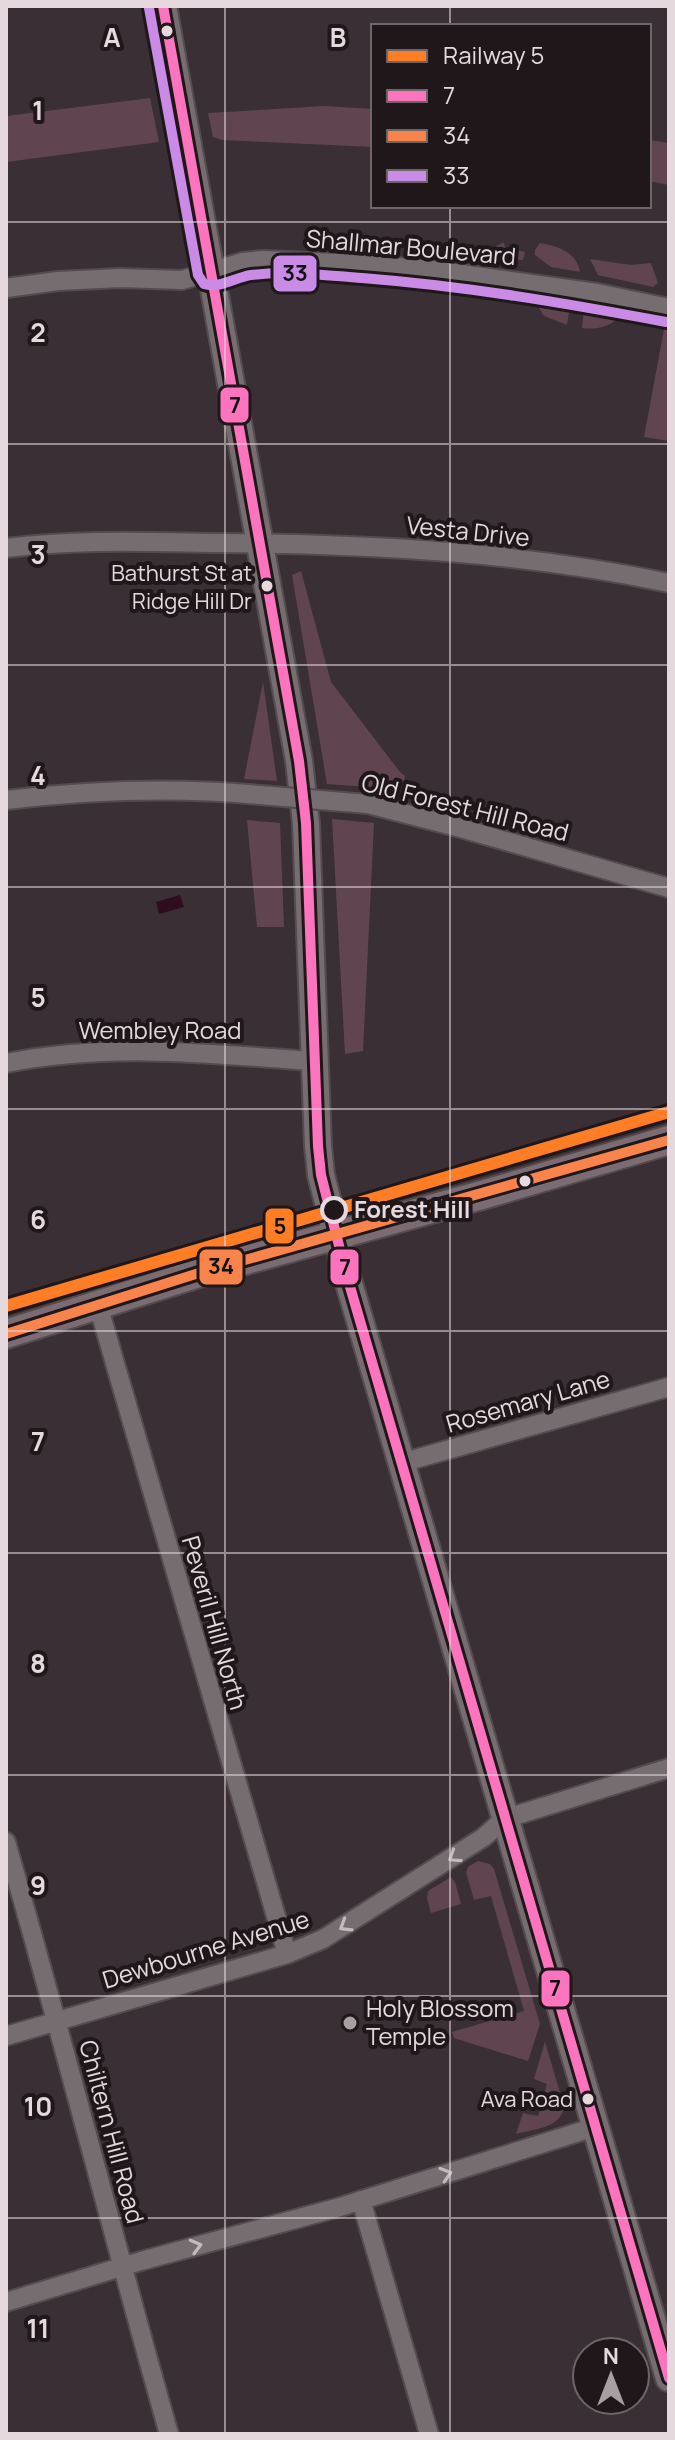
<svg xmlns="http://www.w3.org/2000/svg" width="675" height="2440" viewBox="0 0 675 2440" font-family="Manrope,sans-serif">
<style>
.green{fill:#604551}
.water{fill:#300c1f}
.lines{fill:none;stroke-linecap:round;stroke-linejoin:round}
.street-casing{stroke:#544b4e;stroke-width:22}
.secondary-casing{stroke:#544b4e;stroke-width:30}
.primary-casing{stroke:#544b4e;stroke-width:32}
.street{stroke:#766d71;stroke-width:18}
.secondary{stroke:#766d71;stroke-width:26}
.primary{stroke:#7b6c73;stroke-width:28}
.street-bridge-casing{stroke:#544b4e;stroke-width:22;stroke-linecap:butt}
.street-bridge{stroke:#766d71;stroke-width:18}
.bus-1-casing{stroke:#1f171a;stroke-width:16}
.bus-2-casing{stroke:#1f171a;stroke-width:16}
.bus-3-casing{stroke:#1f171a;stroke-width:16}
.bus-1{stroke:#fc73be;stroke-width:10}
.bus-2{stroke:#f8844c;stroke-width:10}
.bus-3{stroke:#ca8be6;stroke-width:10}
.rail-1-casing{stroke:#1f171a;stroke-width:18}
.rail-1{stroke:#ff7d24;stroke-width:12}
.oneway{stroke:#c4b9bd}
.grid{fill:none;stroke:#e5d9de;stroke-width:2;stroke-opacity:0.55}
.bus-dot{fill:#e5d9de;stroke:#1f171a;stroke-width:3}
.stop-dot{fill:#1f171a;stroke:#e5d9de;stroke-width:4}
.poi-dot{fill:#a99ea2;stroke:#1f171a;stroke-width:3}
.labels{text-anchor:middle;stroke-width:8;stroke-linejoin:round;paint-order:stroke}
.bus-label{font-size:22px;fill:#e5d9de;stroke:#1f171a;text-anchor:end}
.street-label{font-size:24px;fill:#e5d9de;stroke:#1f171a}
.stop-label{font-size:24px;font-weight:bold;fill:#e5d9de;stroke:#1f171a;text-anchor:start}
.poi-label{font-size:24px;fill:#e5d9de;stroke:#1f171a;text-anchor:start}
.grid-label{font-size:26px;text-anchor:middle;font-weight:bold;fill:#e5d9de;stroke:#1f171a;stroke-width:8;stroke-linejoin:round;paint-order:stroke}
.line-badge{stroke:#1f171a;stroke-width:3}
.pale-badge-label{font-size:22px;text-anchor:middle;font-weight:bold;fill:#111}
</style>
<rect width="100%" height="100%" fill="#3a2f34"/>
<path class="green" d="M150,98L159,142L6,162V116Z
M325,106L373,109V147L222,140L213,137L208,113Z
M649,140L669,143V185L649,181Z
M352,236L375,237L378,239L375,248L344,247L346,240Z
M504,242L505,248L525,252L523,260L485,259L487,251Z
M540,243C557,246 577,252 580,272L551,267L535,255V250Z
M590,259L631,265L651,263L658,283L653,287L598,275Z
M534,300L570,306L567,325L544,316Z
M584,308L621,315C611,327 597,330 582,328Z
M665,324L669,325V441L644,437Z
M301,571L331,682L400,772L405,776L402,795L368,787L327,784L292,575Z
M263,682L277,781L244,779Z
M332,819L374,823L363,1051L345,1054Z
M247,820L280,823L284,927H257Z
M478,1861L490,1864L494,1869L540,2024L528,2061L454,2038L452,2032L524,2011L491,1896L474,1900L466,1872L468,1867Z
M451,1877L455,1882L461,1904L431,1913L427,1898L428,1891Z
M545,2042L564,2106C562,2128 534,2129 516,2134L523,2113L538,2116L547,2084L534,2079Z"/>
<path class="water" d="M180,895L184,907L159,914L156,902Z"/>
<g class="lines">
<g class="street-casing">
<path id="street" d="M6,288L58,281L120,278L182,280L243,262L263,260L363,264L433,270L597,293L669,308
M6,548C77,539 148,542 219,543C369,544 522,552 669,583
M6,800C91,790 174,787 260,795
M368,804L457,827L669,888
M6,1063C113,1042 207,1054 314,1061
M98,1305L287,1954
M401,1463L669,1387
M6,1842C63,2038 113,2237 169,2434
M6,2036L287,1954L323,1939L484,1837L504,1819L669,1768
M361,2200L429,2434
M6,2302L141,2261L340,2207L595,2127"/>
</g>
<g class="secondary-casing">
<path id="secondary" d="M163,6L299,761L306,823L318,1146L321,1175L346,1273L669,2378"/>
</g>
<g class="primary-casing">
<path id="primary" d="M6,1334L199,1273L489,1193L669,1140"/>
</g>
<use href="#street" class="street"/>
<use href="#secondary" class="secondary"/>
<use href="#primary" class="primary"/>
<g class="street-bridge-casing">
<path id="street-bridge" d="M260,795L368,804"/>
</g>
<use href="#street-bridge" class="street-bridge"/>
<g class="bus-1-casing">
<path id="bus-1" d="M163,6L299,761L306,823L318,1146L321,1175L346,1273L669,2378"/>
</g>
<g class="bus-2-casing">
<path id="bus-2" d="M6,1334L199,1273L669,1140"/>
</g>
<g class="bus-3-casing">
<path id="bus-3" d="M149,8L198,275L204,284C220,289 236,277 251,275C287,271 326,275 362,278C465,286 565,303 666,322"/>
</g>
<use href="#bus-1" class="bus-1"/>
<use href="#bus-2" class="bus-2"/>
<use href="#bus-3" class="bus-3"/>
<g class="rail-1-casing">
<path id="rail-1" d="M6,1306L669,1112"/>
</g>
<use href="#rail-1" class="rail-1"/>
</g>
<defs><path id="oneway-chevron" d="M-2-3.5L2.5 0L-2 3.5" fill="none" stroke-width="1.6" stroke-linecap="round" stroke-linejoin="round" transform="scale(2)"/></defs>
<g class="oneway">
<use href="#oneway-chevron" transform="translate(454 1857) rotate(147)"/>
<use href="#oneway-chevron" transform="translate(345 1926) rotate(148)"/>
<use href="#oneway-chevron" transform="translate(446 2174) rotate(-17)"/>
<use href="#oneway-chevron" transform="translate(196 2246) rotate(-15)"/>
</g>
<path class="grid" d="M225,6V2434M450,6V26M450,206V2434M6,222H669M6,444H669M6,665H669M6,887H669M6,1109H669M6,1331H669M6,1553H669M6,1775H669M6,1996H669M6,2218H669"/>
<g class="bus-dot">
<circle cx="167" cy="31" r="7"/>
<circle cx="267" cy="586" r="7"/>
<circle cx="525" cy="1181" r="7"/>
<circle cx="588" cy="2099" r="7"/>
</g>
<circle class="stop-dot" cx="334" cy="1210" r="12"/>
<circle class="poi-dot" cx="350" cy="2023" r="8"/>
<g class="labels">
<g class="bus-label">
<text x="252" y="581">Bathurst St at<tspan x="252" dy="28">Ridge Hill Dr</tspan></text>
<text x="573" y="2107">Ava Road</text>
</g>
<g class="street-label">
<text transform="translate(411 248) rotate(5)" y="8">Shallmar Boulevard</text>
<text transform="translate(468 532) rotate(6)" y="8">Vesta Drive</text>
<text transform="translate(465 808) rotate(14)" y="8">Old Forest Hill Road</text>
<text x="160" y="1039">Wembley Road</text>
<text transform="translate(528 1402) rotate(-16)" y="8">Rosemary Lane</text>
<text transform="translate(214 1623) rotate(74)" y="8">Peveril Hill North</text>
<text transform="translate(206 1950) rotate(-17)" y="8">Dewbourne Avenue</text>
<text transform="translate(111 2132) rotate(75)" y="8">Chiltern Hill Road</text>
</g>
<g class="stop-label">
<text x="354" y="1218">Forest Hill</text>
</g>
<g class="poi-label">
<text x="366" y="2017">Holy Blossom<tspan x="366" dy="28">Temple</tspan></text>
</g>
</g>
<g class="grid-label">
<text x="112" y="47">A</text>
<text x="338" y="47">B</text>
<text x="38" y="120">1</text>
<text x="38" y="342">2</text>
<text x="38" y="564">3</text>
<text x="38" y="785">4</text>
<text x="38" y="1007">5</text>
<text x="38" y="1229">6</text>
<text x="38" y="1451">7</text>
<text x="38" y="1673">8</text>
<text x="38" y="1895">9</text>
<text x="38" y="2116">10</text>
<text x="38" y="2338">11</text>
</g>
<g class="line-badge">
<rect x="272" y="254" width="46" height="39" rx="8" fill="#ca8be6"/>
<rect x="219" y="386" width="31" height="38" rx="8" fill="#fc73be"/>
<rect x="264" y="1207" width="31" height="38" rx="8" fill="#ff7d24"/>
<rect x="198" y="1248" width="46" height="38" rx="8" fill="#f8844c"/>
<rect x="329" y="1248" width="31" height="38" rx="8" fill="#fc73be"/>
<rect x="540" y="1969" width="31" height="39" rx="8" fill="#fc73be"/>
</g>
<g class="pale-badge-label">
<text x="295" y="281">33</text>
<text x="235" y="413">7</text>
<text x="280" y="1234">5</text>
<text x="221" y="1274">34</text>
<text x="345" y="1275">7</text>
<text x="555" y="1996">7</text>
</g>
<rect width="675" height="2440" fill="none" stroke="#e5d9de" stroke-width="16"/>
<rect x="371" y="24" width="280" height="184" fill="#1f171a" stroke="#6e6568" stroke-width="2"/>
<rect x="387" y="50" width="40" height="12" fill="#ff7d24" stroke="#6e6568" stroke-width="2"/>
<text x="443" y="64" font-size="24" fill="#e5d9de">Railway 5</text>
<rect x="387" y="90" width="40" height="12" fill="#fc73be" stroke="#6e6568" stroke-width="2"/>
<text x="443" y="104" font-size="24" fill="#e5d9de">7</text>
<rect x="387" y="130" width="40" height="12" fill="#f8844c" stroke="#6e6568" stroke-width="2"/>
<text x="443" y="144" font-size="24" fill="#e5d9de">34</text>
<rect x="387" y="170" width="40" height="12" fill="#ca8be6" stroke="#6e6568" stroke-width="2"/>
<text x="443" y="184" font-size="24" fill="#e5d9de">33</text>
<g transform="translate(611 2376)"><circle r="38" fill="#1f171a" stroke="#6e6568" stroke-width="2"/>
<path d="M0-6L14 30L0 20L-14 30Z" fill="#a99ea2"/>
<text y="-12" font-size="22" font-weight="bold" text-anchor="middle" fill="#e5d9de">N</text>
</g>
</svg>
